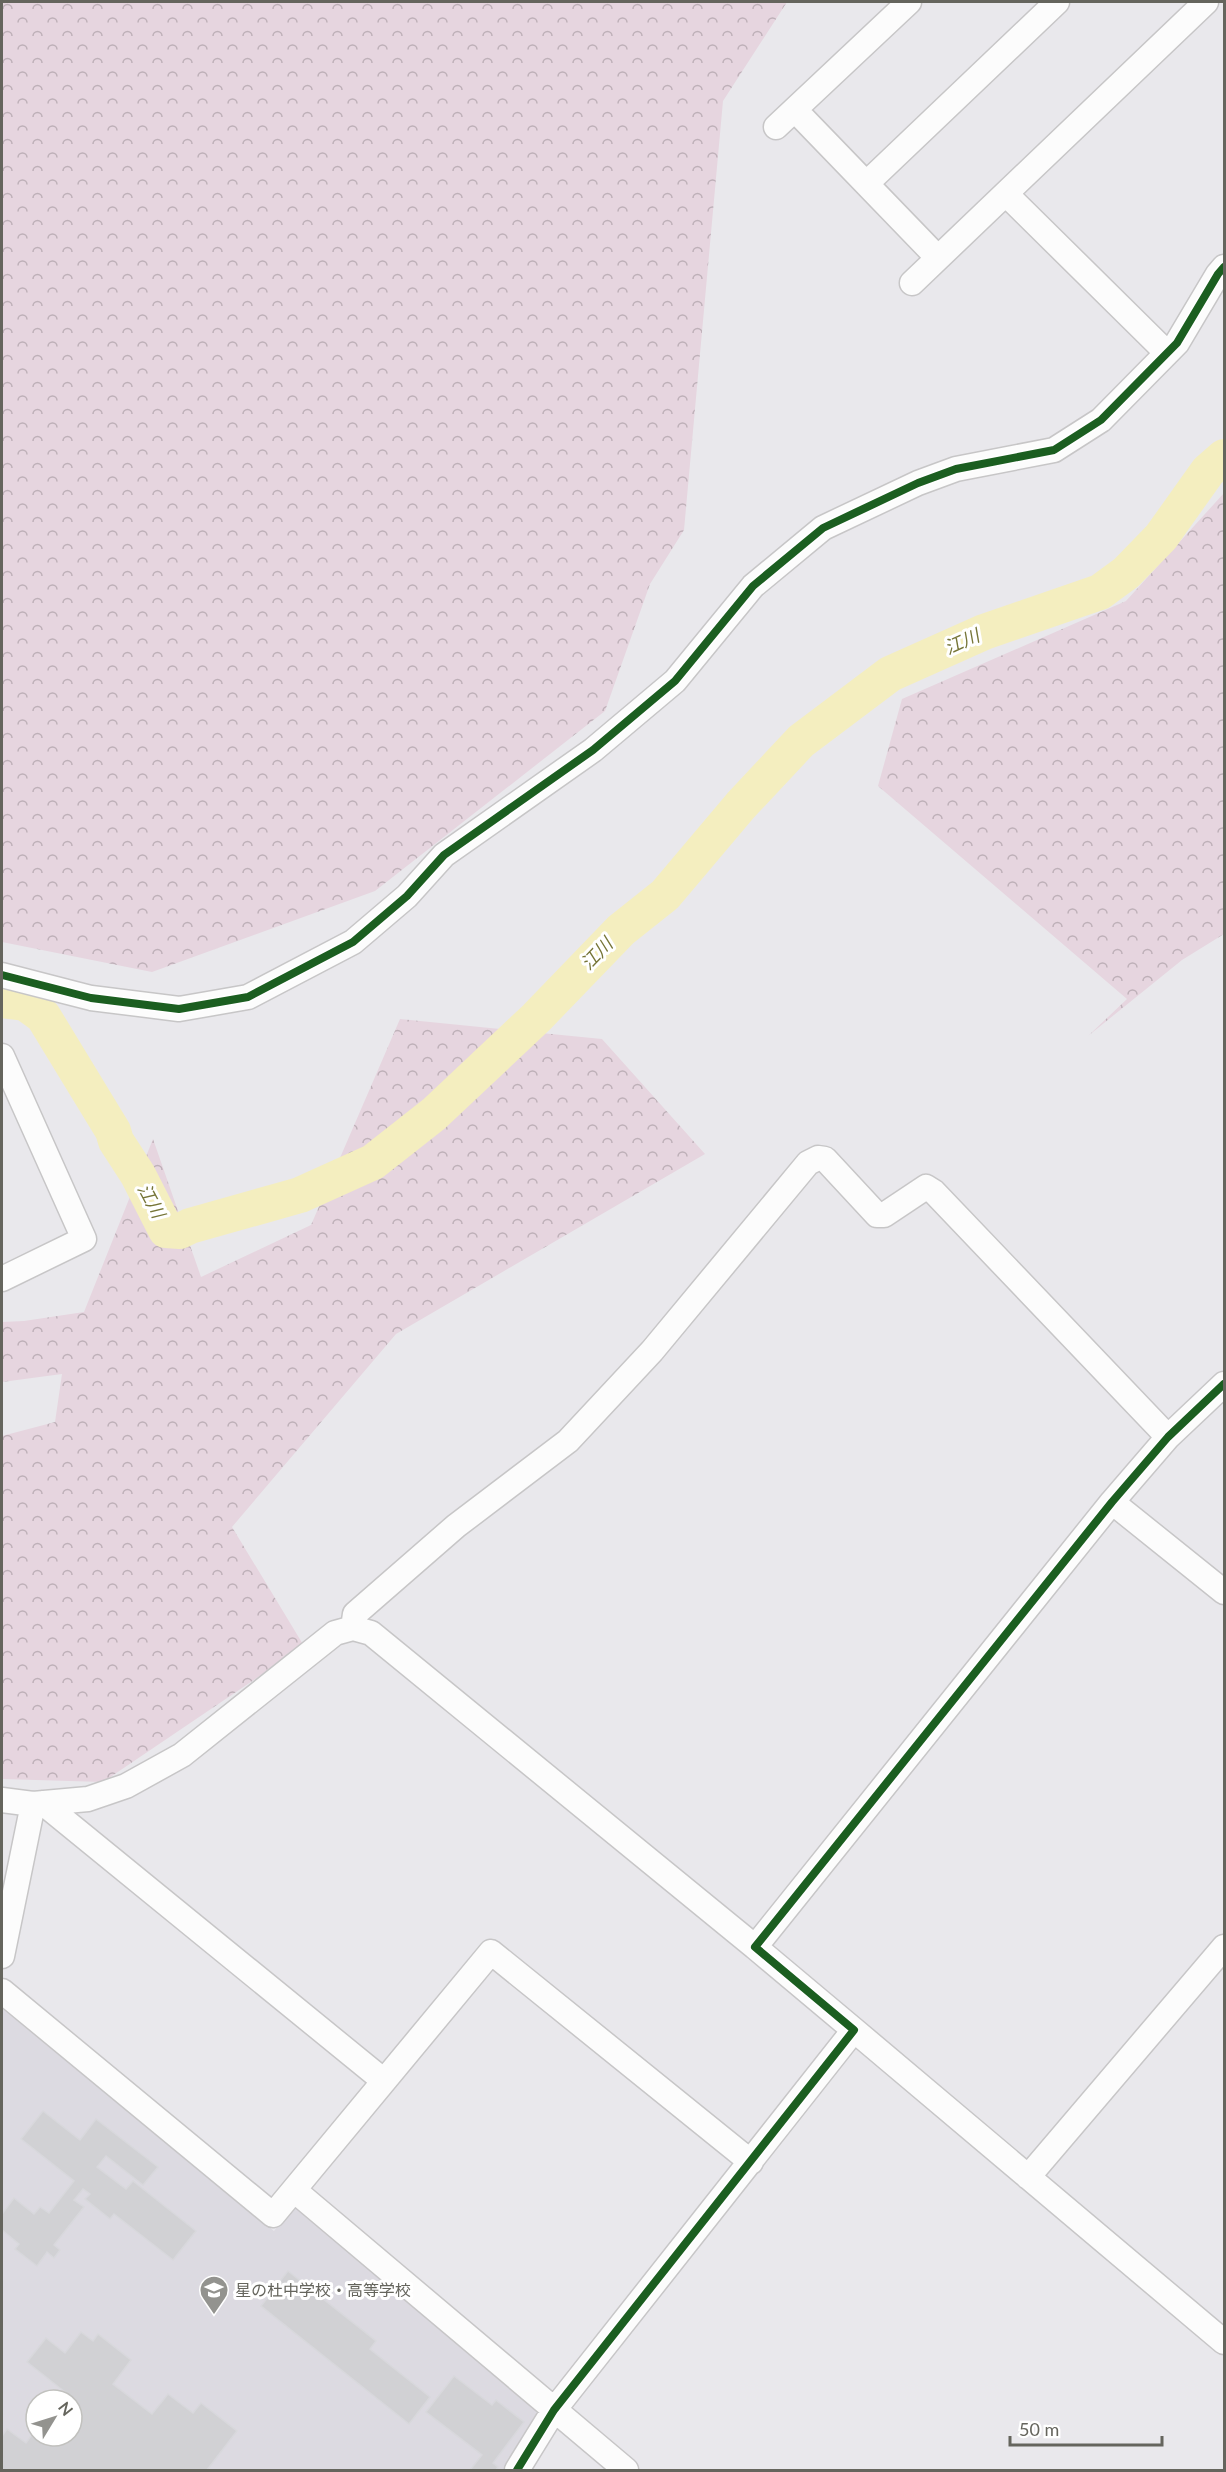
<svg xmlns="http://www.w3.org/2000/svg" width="1226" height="2472" viewBox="0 0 1226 2472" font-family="Lato,'Noto Sans JP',sans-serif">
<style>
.education{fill:#dcdae1;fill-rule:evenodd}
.forest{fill:url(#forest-crowns)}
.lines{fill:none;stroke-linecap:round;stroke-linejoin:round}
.river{stroke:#f4eebf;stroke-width:36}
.building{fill:#d1d1d4;stroke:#d8d8dc;stroke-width:1.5}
.minor-casing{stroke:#c7c6c7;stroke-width:27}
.minor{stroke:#fcfcfc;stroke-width:24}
.cycleway-casing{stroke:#fff;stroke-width:11}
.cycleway{stroke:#1b5e20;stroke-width:8}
.labels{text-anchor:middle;stroke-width:6;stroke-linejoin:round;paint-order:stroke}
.poi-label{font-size:16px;fill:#65655d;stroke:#fff;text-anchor:start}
.water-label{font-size:18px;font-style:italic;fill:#767537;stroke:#fff}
</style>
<defs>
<pattern id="forest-crowns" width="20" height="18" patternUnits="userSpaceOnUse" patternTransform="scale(1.5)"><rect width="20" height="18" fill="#e6d5df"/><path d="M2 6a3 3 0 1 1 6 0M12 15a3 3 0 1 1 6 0" fill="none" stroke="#beb0b8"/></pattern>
</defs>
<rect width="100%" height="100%" fill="#e9e8ec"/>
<path class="education" d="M2,2008L274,2231L294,2205L540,2411L504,2470H2ZM36,2400H72V2436H36Z"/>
<path class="forest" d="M2,2H787L723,101L684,530L650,584L605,711L375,891L152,972L2,942Z
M1224,493V934L1182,960L1088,1036L1127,999L878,786L902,699L1126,601Z
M400,1019L602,1039L705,1154L396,1334L232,1527L304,1646L103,1782L2,1779V1436L55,1422L62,1374L2,1382V1322L24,1321L84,1312L153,1139L201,1277L311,1225Z"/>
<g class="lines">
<path class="river" d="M2,1000L25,1003L43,1016L113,1131L116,1141L138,1175L166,1230L180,1231L190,1226L300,1195L373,1162L434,1114L536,1018L621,930L665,895L741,805L801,741L890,674L984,632L1100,592L1126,573L1161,537L1208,471L1224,457"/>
</g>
<path class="building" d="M43,2111L80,2140L96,2119L158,2167L143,2185L106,2156L97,2167L126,2189L133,2181L196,2231L173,2260L114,2214L110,2219L85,2199L90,2194L83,2189L74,2200L84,2207L54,2245L60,2250L54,2258L47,2252L37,2266L15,2249L19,2244L2,2230V2214L14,2198L34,2214L40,2207L49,2213L74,2181L21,2139Z
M288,2271L376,2341L370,2349L430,2397L409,2424L261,2306Z
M81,2332L93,2341L98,2334L131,2360L113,2384L152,2414L168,2394L193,2413L201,2403L237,2431L207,2470H2V2436L7,2429L26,2443L36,2429V2436H72V2400H58L65,2392L27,2362L46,2338L65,2353Z
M454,2376L492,2405L496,2400L524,2422L493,2463L498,2467L496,2470H470L482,2455L426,2412Z"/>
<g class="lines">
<g class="minor-casing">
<path id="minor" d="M795,110L938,258
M776,127L909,2
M867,183L1057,2
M1006,194L1167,353
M912,283L1206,2
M2,975L91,998L179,1009L248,997L353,942L407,896L444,855L593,750L675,681L753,586L823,528L918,483L956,469L1054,450L1101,420L1177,343L1218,274L1224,267
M2,1056L84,1239L2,1279
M1112,1502L1224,1592
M353,1628L355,1614L456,1526L568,1441L652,1351L808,1163L818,1158L825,1159L877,1215H884L926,1187L934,1192L1168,1437
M2,1800L33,1804L88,1799L126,1786L182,1755L335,1633L353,1628L371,1633L755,1947
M43,1803L384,2081
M2,1956L33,1804
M2,1991L273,2215L491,1952L751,2162
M854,2030L1224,2342
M1028,2177L1224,1947
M294,2190L626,2470
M517,2470L554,2410L854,2030L755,1947L1112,1502L1168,1437L1224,1384"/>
</g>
<use href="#minor" class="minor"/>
<g class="cycleway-casing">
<path id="cycleway" d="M2,975L91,998L179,1009L248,997L353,942L407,896L444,855L593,750L675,681L753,586L823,528L918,483L956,469L1054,450L1101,420L1177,343L1218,274L1224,267
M517,2470L554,2410L854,2030L755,1947L1112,1502L1168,1437L1224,1384"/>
</g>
<use href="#cycleway" class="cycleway"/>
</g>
<defs>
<g id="school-pin" transform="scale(1.5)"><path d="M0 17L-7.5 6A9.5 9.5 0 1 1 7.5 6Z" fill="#93938f" stroke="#fff"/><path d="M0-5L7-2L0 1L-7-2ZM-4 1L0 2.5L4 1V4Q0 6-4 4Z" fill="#fff"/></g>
</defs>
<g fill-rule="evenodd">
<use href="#school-pin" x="214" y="2290"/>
</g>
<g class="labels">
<g class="poi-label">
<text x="235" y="2296">星の杜中学校・高等学校</text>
</g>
<g class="water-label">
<text transform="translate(962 642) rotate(-24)" y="6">江川</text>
<text transform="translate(597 954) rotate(-46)" y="6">江川</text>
<text transform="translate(151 1201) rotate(62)" y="6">江川</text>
</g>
</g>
<rect width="1226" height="2472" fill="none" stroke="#65655d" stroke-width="6"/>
<g transform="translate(54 2418) rotate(52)"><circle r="28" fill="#ffffff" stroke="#c1c1be" stroke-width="1.5"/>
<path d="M0-4.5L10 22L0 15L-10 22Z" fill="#93938f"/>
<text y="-9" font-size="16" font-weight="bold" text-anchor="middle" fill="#65655d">N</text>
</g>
<path d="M1010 2436v9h152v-9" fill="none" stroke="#65655d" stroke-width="3"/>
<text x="1019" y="2436" font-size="18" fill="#65655d" stroke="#ffffff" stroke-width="4.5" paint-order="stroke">50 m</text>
</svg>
